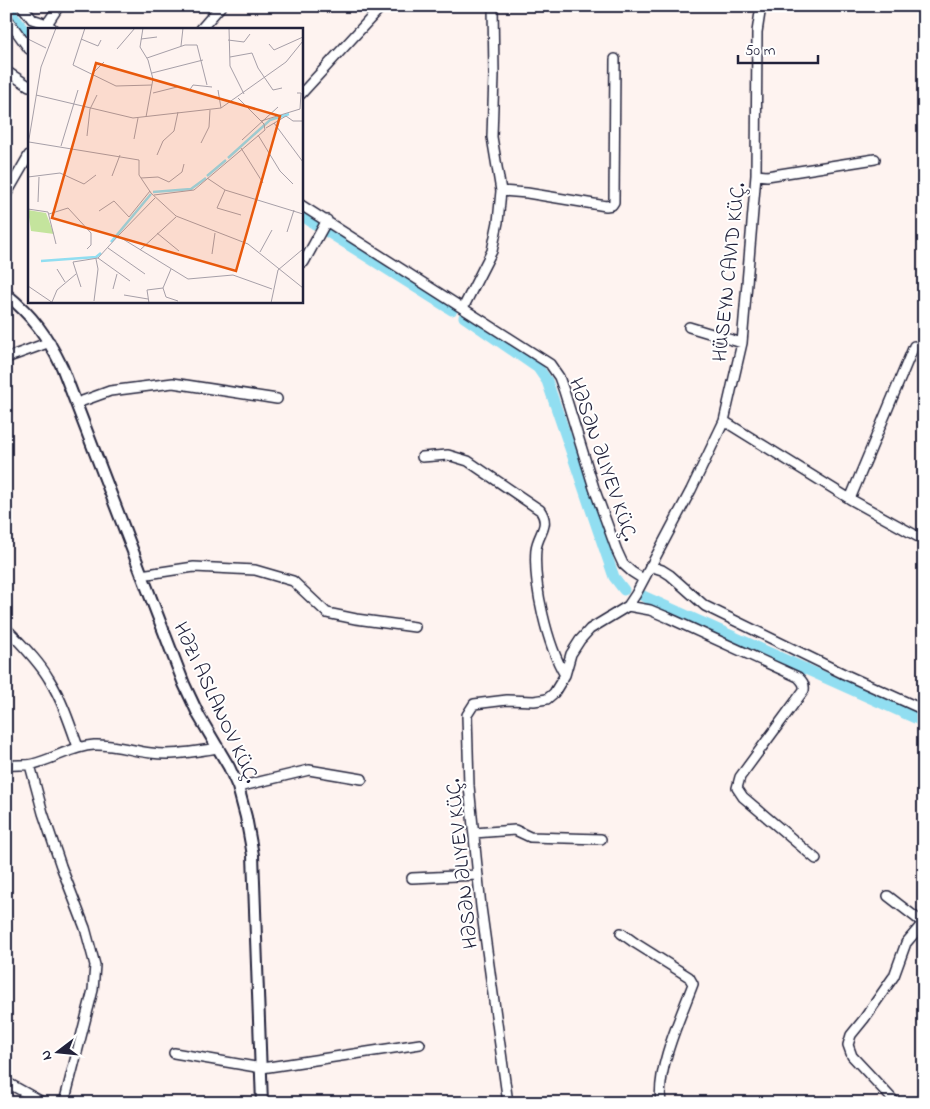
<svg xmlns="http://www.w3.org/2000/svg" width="930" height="1109" viewBox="0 0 930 1109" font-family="'Indie Flower',sans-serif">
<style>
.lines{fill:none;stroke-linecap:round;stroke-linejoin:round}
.canal{stroke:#91def1;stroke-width:11}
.minor-casing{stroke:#22223b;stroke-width:12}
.tertiary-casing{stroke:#22223b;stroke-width:14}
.minor{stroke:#fff;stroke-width:9}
.tertiary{stroke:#fff;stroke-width:10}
.labels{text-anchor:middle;stroke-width:4;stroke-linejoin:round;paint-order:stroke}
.street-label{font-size:21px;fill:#22223b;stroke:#fff}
.inset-river{fill:none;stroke:#91def1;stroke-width:2.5}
.inset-road{fill:none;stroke:#a69fa8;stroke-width:1}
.view{fill:#e8590c;fill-opacity:0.15;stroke:#e8590c;stroke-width:2.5}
.inset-edge{fill:none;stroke:#22223b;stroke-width:2.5}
</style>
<rect width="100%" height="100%" fill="#fef3f0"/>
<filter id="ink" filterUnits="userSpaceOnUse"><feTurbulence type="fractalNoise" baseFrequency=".02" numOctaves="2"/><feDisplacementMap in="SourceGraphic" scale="10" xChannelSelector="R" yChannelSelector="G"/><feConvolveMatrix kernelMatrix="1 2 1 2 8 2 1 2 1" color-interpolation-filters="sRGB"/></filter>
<g filter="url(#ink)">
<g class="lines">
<path class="canal" d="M7,6L29,38
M301,215L315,224
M328,232L452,310
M464,317L538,368L547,381L614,577L624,590
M643,596L924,722"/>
<g class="minor-casing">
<path id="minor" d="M22,6L32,19L47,24L53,29
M6,17L29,49
M47,24L59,6
M201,29L221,6
M6,71L29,86
M301,94L382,6
M756,175L767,176L875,159
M501,191L527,193L606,206L612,205L614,202L615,59
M6,195L29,155
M301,205L550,364L559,377L564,391L594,488L617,551L623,564L632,572L643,579
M304,262L327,220
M463,308L492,251L498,222L501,191L492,137L494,75L493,6
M689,327L742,343
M6,358L50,342
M77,403L110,391L173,383L277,399
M724,421L850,499L924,540
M422,457L448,455L468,461L540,510C551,526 538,533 536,549C533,584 547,645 565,675
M850,499L914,346
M650,566L662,570L670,575L705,606L844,674L924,710
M141,575L194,567L255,570L293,581L327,613L356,619L415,627
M628,606L650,610L669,618L798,677C802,681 805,684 804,690L740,777L737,788L743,797L816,859
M6,628C21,644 38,660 49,679C62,700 70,724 78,747
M30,765L43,813L61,866L85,928L95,965L93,990L64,1103
M6,766C15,764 24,766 33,764C54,759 73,746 94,745C114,744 132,751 151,753C174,756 196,751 219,748
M238,787L309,770L362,779
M474,833L515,830L530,837L601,839
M412,878L478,875
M888,896L923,923
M621,933L635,943L689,977L693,984C681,1016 656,1069 661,1103
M174,1053L262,1068L420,1044
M6,1082L44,1103
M508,1103L481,907L469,786L467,715L474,704L507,700L534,701L547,699L554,693L565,675L571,654L580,640L590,629L628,606L636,594L691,490L724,421L742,343L756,175L757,32L761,6
M896,1103L852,1056L848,1045L851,1035L864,1019L894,976L906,943L924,922"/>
</g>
<g class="tertiary-casing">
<path id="tertiary" d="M6,294C33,316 47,336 62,367L184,684L199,716L229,767L238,787L246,817L253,855L262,1103"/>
</g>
<use href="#minor" class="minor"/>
<use href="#tertiary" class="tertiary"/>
</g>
</g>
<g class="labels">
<g class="street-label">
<text transform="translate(728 272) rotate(-84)" y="7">HÜSEYN CAVID KÜÇ.</text>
<text transform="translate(604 459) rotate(71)" y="7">HƏSƏN ƏLIYEV KÜÇ.</text>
<text transform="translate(217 702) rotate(65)" y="7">HƏZI ASLANOV KÜÇ.</text>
<text transform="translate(461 864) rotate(-96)" y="7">HƏSƏN ƏLIYEV KÜÇ.</text>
</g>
</g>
<g transform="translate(28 28)">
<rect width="275" height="275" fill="#fef3f0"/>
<path d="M0,182L18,185L26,206L3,203Z" fill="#c4e49d"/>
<path class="inset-river" d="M200,130L242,92L261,86M179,148L198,132M125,164L163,161L178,150M83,214L123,166M13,233L68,229L73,225"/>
<path class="inset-road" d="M57,0L45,37L88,58L124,57M115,0L112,19L120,32L125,51L118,89M201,0L202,38L216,66M0,11L18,20M53,11L70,18L73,12M113,11L129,9M200,12L216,14L222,6M241,16L246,22L275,9M153,18L155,0M89,21L107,0M202,29L224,25L230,40L245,62L254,60M119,30L157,17H169L179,57M65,45L76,34M124,45L175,32M190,62L193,80M161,63L165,57L184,59M125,65L149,59M8,67L105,90L193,80L258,34L275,13M233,93L272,81L273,65H269M246,95L275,134M238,100L258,88L265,93H275M230,107L252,143L265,156M59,108L62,81L69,67M106,111L110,90M214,112L250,79M1,114L111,132V147L123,165L148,188L220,216L275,260M173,115L181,99L182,82M0,117L13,39L28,0M33,118L50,62M213,120L235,155M129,127L135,113L146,103L150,84M84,148L92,127M0,149L32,145L56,156L68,147M113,150L130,149L141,154L154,144L156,136M179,150L197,162L275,186M197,162L189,180L213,187M126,167L166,162L237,102L236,96L210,70M10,174L11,149M0,181L20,184L28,216M71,183L86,173L101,189L122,163M21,186L40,180L63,205V217L59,221M259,204L266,182M129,205L151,223M90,208L127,170M80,220L117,246M112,222L148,189M232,224L244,202M184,226L187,205M70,230L102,253M29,241L37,254M0,258L25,275M53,259L45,234L70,230L90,208L160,251L205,247L244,261M135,260L138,269L150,273M85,261L89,246M96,267L120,271M66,273L70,241L68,231M24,274L29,262L48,246M121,275L119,262L135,260L143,241M243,275L250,242L275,221"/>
<path class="view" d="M68,35L252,88L208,243L24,190Z"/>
<rect width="275" height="275" class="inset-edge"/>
</g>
<rect width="930" height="1109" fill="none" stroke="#fff" stroke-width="25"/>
<rect x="12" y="12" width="905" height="1084" fill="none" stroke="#22223b" stroke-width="2" filter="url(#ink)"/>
<g transform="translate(58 1052) rotate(254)" stroke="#ffffff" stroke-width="4" paint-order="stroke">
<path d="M0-4L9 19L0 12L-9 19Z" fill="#22223b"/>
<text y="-8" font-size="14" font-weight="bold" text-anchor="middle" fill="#22223b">N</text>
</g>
<path d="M738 55v8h80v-8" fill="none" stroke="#22223b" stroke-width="2.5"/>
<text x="745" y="55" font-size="15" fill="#22223b" stroke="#ffffff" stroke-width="4" paint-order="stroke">50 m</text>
</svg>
